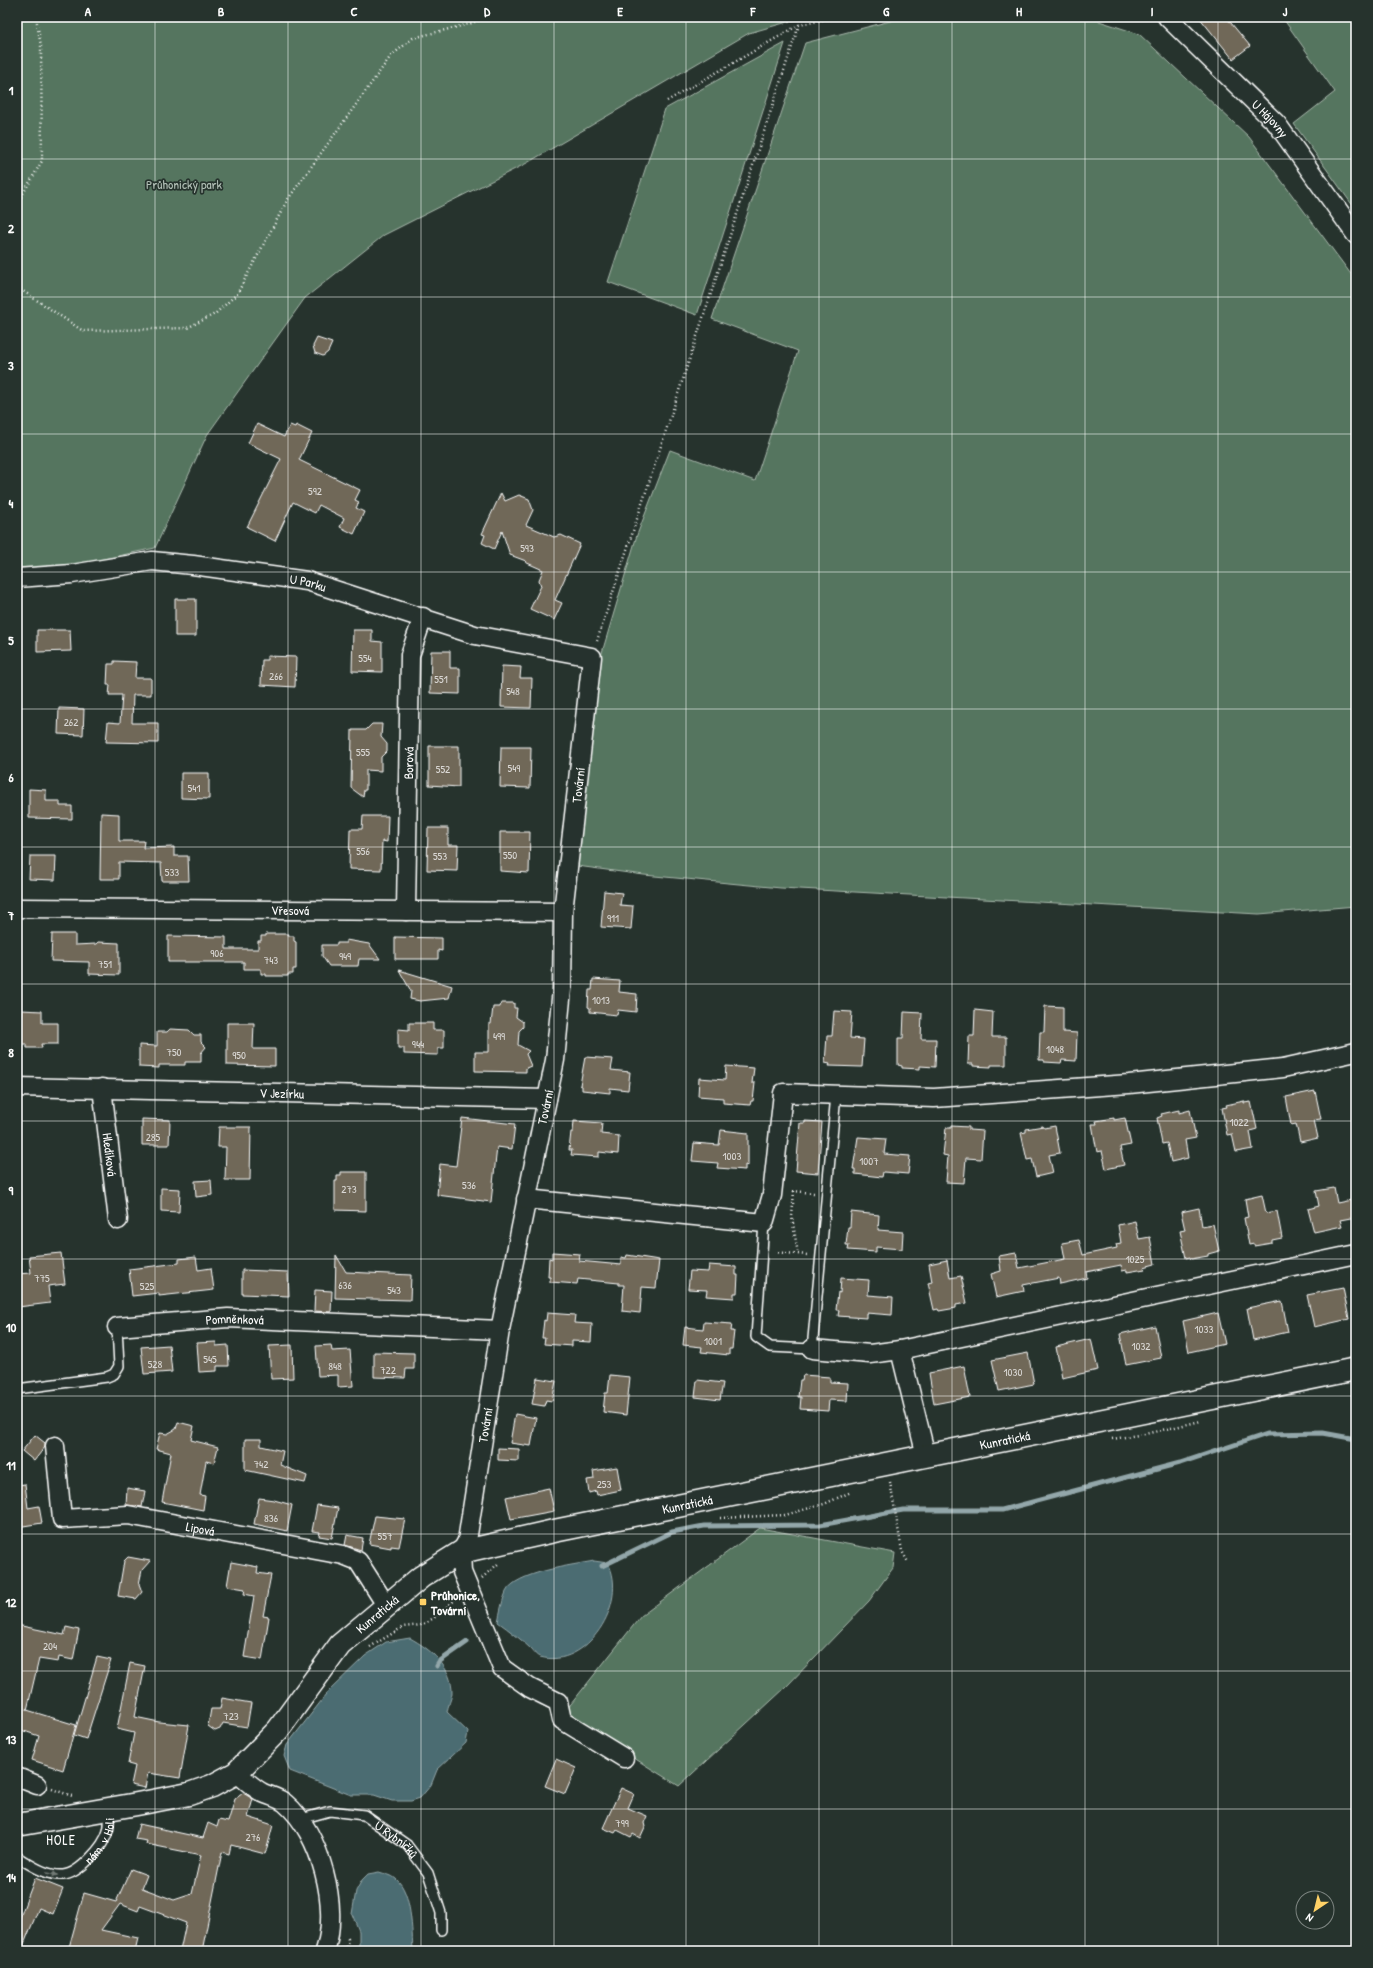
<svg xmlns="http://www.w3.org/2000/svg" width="1373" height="1968" viewBox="0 0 1373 1968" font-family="'Patrick Hand',sans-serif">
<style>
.green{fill:#54745e;stroke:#aabaae}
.water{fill:#4b6c72;stroke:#93a7aa}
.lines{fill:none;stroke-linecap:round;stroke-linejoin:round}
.stream{stroke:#93a7aa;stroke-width:5}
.building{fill:#706859;stroke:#fff}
.lane-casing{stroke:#fff;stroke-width:12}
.street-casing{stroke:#fff;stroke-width:21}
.secondary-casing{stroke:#fff;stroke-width:25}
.path{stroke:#fff;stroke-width:2.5;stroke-dasharray:1 3;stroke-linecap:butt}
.lane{stroke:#26332d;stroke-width:9}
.street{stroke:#26332d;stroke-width:18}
.secondary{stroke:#26332d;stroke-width:22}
.oneway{fill:#727a76}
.grid{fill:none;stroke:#fff;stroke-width:1;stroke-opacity:0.55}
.poi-dot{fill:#ffd166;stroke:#26332d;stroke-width:1.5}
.labels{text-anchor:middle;stroke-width:3.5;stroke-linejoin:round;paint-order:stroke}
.number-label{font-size:11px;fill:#dbd9d6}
.street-label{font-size:13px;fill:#fff;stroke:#26332d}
.park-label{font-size:13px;fill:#b2c0b7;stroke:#26332d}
.poi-label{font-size:13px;font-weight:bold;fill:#fff;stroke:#26332d;text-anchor:start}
.neighbourhood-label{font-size:14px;letter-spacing:1px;fill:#fff;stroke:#26332d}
.neatline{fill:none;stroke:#fff;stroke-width:1.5}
.grid-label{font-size:13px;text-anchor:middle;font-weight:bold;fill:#fff}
</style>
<rect width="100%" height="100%" fill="#26332d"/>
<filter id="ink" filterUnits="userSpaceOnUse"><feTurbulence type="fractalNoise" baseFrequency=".025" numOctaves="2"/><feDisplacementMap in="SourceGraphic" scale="8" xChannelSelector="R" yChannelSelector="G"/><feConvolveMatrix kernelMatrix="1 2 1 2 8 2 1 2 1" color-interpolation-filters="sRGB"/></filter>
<g filter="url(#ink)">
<path class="green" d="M17,17H805L749,33L527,163L384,235L305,298L207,435L155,548L71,566L17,569Z
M964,17L1090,18L1139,34L1249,137L1356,281V906L1259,914L781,888L644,875L577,866L601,656L637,535L670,450L755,481L798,351L712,319L805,43L898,19Z
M1282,17H1356V210L1294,124L1335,92Z
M785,43L697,315L608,282L665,109Z
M760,1528L895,1553L893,1568L869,1601L785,1688L679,1786L563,1714L641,1616Z"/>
<path class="water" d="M594,1561L608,1563C629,1602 587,1670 540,1657C536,1656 534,1652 531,1649C521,1639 509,1630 498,1622C500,1612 502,1601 506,1592C515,1572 574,1565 594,1561Z
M410,1638C430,1649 453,1667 452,1694C451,1699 448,1706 447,1712L468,1732L466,1743L437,1770L431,1785L420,1798L411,1801H392L374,1795H351L290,1771L284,1756L287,1745L329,1691L365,1656L386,1642Z
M379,1872C385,1874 392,1875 396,1879C412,1892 412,1932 413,1951H359V1931L352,1914L356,1891L362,1880L368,1874Z"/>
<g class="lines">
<path class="stream" d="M602,1566L672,1532L704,1526L820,1525L903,1510H1002L1180,1463L1267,1434L1323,1433L1356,1439
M437,1666L440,1661L467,1642"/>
</g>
<path class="building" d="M1199,17H1226L1250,46L1233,59Z
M317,338L332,343L328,352L323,356L315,353L313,346Z
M257,424L284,437L290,425L295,427L296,425L312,433L299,460L360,490L355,500L359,502L356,508L364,512L354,534L340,527L344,518L319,505L315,513L293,502L275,541L247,527L281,459L248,443Z
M501,493L505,501L519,495L529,499L533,510L526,525L554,537L561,535L580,544L555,600L562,603L554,620L530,609L541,586L539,580L543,570L525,562L526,561L510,555L502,531L494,549L482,543L485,535L482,534Z
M175,599H196V636H175Z
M37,630H70L71,651L37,652Z
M353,630H372V641L382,642V672L352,671Z
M431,651H450V668H460V694L430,693Z
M267,656L296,657L295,687L261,685L262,660H267Z
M114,661L136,662L135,678H151V695H133L132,723H158V743L106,742L108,722L120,723L122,695H109L110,685H107L108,664H114Z
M502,666L521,667L520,678H532L531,708L501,707Z
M59,708L84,709L83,735L58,734Z
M372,724H382L381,737L387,744V751L381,757V771L366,770V790H364L363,797L351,788L352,730H366Z
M429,746H459V787L429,785Z
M501,747H531L530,788L500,787Z
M181,773H209V799L181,798Z
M29,789L46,790V801H60V806H72V819L29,818Z
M101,813L119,814V841H144L143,848L174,847V856H188L189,881H162L161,863L119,862V879H100Z
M363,816H388L387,842L382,841L381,870L349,869L350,829H362Z
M428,828H448V845H458L457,871L427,870Z
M500,832H530L529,873L500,871Z
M30,856H56L55,880L29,879Z
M604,891L622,893L620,905L633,906L631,929L601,927Z
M52,934H75V945L96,944L98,942L119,943V975L89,974V962L51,961Z
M266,934H289L288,936H294V941L296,942V969H293V974H288V976H266V974H261V969H244V962H168V936L226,937V949H258V941H261V936H266Z
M395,937L442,938V951L438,950V959H395Z
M346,940L369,944L380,959H359L358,966H329L322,956V945H337V943H346Z
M399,970L452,986L449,998L420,1001L410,999L411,991Z
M593,979L620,981L619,992L637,994L636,1012L618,1010L617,1015L590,1012V1008L588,1007L589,990H592Z
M501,1003H514V1008H517L516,1017L523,1022V1027L519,1031L518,1045L529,1051L526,1054L531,1066L526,1068V1072L475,1071V1052H489V1024H491L493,1007H500Z
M1045,1006L1063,1007V1032L1077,1033L1076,1061L1062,1060L1061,1063L1044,1062V1060H1039L1040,1032H1044Z
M21,1010L42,1011V1023H58V1044H41L42,1048H27V1044H17V1023H21Z
M975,1010L993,1012L992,1037H1006V1065H991V1067L973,1066V1064H968L969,1036H974Z
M834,1011L852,1012L850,1038L864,1039L862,1067L829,1066L830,1064L825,1063L827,1036H832Z
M904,1012L922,1013L921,1039H936L935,1067L920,1066V1069L902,1068V1066L898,1065V1038H903Z
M227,1023H254L253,1049H275V1066L227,1065Z
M409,1023H433V1030H444V1048H438V1055L404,1054V1048H398V1029L409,1030Z
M170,1029L189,1030L194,1035H201V1042L206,1047L201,1053V1062H185V1065H159V1068L139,1067V1045L157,1046V1032H167Z
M585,1057L613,1059L611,1070L630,1072L628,1090L610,1088V1093L582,1090V1086L580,1085Z
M726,1066L754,1068L752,1083H755L753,1101H751L750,1105L723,1103V1098L698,1096L699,1078L725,1080Z
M1315,1091L1321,1119L1314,1120L1318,1138L1300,1142L1296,1124L1291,1125L1286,1097Z
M1244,1101V1103L1251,1102L1257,1129L1250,1131L1253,1149L1236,1152L1232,1134L1227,1135L1222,1108L1227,1107L1226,1105Z
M1179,1110V1113L1190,1110L1196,1138L1185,1140L1188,1158L1171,1162L1167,1143L1162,1144L1157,1118L1162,1116L1161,1114Z
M462,1118L515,1124L512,1149L497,1147L491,1202L437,1195L440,1164L456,1166Z
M1114,1118V1120L1125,1118L1131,1145L1120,1147L1124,1165L1106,1169L1102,1151L1097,1152L1092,1124H1097L1096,1121Z
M142,1119L170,1120L169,1145H142Z
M574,1121L602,1123L601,1134L619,1136L618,1154L599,1152V1157L571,1155L572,1150H569L571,1132H573Z
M805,1121L822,1122L818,1173L796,1171L800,1123H805Z
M951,1126L969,1127V1130L983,1131L981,1159L966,1158L964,1183L946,1182L948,1156L943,1155L946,1128H951Z
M1043,1126L1044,1128L1055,1126L1060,1153L1049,1155L1053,1173L1036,1177L1032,1159L1027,1160L1021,1133L1026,1132V1129Z
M219,1127H251L250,1180H225L226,1147H218Z
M721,1130L748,1133V1166L745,1165V1170L717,1168L718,1163L692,1161L694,1143L719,1145Z
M858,1137L886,1139L884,1154L910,1156L908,1174L883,1172L882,1177L855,1174V1169H853Z
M341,1172H366V1211L335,1210V1181H337V1175H341Z
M211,1180L212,1195L196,1197L195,1181Z
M161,1188L180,1189L179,1212L161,1211Z
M1334,1188L1337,1203L1356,1199V1217L1340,1220L1342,1226L1314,1232L1308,1209L1319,1206L1316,1191Z
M1262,1195L1266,1213L1277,1211L1282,1238L1272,1240V1243L1254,1246V1244L1249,1245L1244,1218L1248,1217L1245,1199Z
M1199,1208L1202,1226L1213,1224L1219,1251L1208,1254V1256L1191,1259L1190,1257L1186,1258L1180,1231L1185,1230L1181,1212Z
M851,1212L879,1215L878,1230L903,1232L902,1249L876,1247V1252L848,1250L849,1245H846L848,1227H850Z
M1135,1221L1139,1239L1150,1237L1155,1264L1144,1267L1145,1269L1127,1272V1270L1122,1271L1121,1265L1086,1272L1087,1278L1060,1284L1059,1278L1023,1285L1024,1291L996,1297L991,1274L1001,1271L999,1256L1016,1253L1019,1268L1065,1259L1062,1243L1079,1240L1083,1255L1117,1248L1116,1244L1121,1243L1118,1225Z
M552,1252L580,1254L579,1261L621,1265V1257L626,1258L627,1255L659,1260L656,1288L642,1287L640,1313L622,1311L624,1285H619V1283L578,1279L577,1284L550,1282V1277H548L549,1258L552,1259Z
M61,1253L65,1284L48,1286L50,1303L18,1307L17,1274L31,1273L29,1256Z
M336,1255L346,1272L411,1275L410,1300L335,1298Z
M196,1257L198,1270L211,1268L214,1290L159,1296V1293L132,1296L129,1269L179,1263V1259Z
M947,1260L950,1278L961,1276L967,1303L956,1305V1308L939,1311L938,1309L934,1310L928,1283L932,1282L929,1264Z
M709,1265L736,1267V1275H738L737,1293H734V1298L706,1296L707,1290L688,1289L690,1271L708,1272Z
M242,1270L288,1272L289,1296L242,1294Z
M841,1278L869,1280L868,1295L893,1297L892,1315L866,1313V1318L838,1316L839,1310H836L838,1292L840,1293Z
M1343,1288L1349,1319L1314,1327L1307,1295Z
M315,1290L332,1291L331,1312L314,1311Z
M1282,1301L1288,1332L1253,1340L1247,1308Z
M547,1313L575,1315L574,1323L592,1324L591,1342L572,1341V1346L544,1344L545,1338H542L544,1320L546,1321Z
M1218,1313L1225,1344L1189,1352L1183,1321Z
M704,1322L732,1324L731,1331H734L732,1349H729V1355L701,1352L702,1347L683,1345L685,1327L703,1329Z
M1155,1326L1161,1358L1126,1365L1120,1334Z
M1091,1339L1098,1370L1062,1378L1056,1347Z
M216,1342V1346L228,1345L229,1366H217V1371L199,1372L197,1343Z
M169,1345L172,1372L144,1374L141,1347Z
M292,1345L293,1378L271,1379L269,1346Z
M331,1345L332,1351L350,1350L353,1386L338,1387V1375L318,1376L316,1346Z
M374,1352L414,1353V1369H406L405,1378L374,1377Z
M1028,1353L1034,1384L999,1391L992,1360Z
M964,1366L970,1397L934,1404L929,1373Z
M610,1375L630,1377L626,1415L603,1412L605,1393H608Z
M803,1375L830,1377V1382L848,1383L847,1401L829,1400L828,1411L800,1409L801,1397H798L800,1380H802Z
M537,1378L556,1381L552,1401L546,1400L544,1406L532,1404Z
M697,1380L723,1383L720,1400L695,1397Z
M515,1414L536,1418L531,1446L510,1443Z
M178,1422L194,1426L191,1440L218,1447L214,1463L206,1461L200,1495L205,1496L203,1510L162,1502L171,1453L156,1449L160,1433L167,1434L176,1429Z
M35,1435L45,1443V1447L34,1461L22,1451Z
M245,1439H261V1446L283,1451L280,1465L307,1476L305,1483L245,1470Z
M498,1448L519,1449V1461L498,1460Z
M617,1467L621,1490L597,1495L596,1491L589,1493L587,1480L594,1479L593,1471Z
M25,1484L28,1508L39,1506L42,1523L17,1527V1485Z
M127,1488L145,1491L142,1507L126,1505Z
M549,1488L554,1511L511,1519L506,1497Z
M259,1498L274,1500L292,1505L287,1531L254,1524Z
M317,1505L338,1508L332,1538L319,1536L320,1532L312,1531Z
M375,1516L405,1519L399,1547L391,1546V1548L369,1544Z
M347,1535L363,1538L361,1550L345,1545Z
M128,1557L150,1561L142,1570L139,1584L142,1592L136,1599L118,1596L124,1561Z
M231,1562L258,1567L257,1573L271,1575L263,1616L269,1617L262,1660L244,1657L254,1596L244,1594L245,1589L227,1586Z
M17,1625L64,1635L66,1627L79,1630L73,1660L59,1657L58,1662L39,1659L27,1710L76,1725L63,1770L32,1760L39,1736L21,1730L20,1733H17Z
M97,1657L111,1660L86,1739L74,1735Z
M130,1663L145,1666L135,1717L159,1722L189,1725L180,1778L148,1773L145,1788L131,1785L135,1766L128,1764L134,1733L117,1729Z
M222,1698L251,1703L247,1727L223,1723L220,1729L215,1731L208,1726L211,1709H220Z
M556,1759L576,1768L565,1794L545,1786Z
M621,1788L634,1794L628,1808L647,1816L644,1823L645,1827L640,1838L633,1834L631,1837L617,1830L615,1833L603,1828Z
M243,1793L253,1799L248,1817L273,1825L268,1844L265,1854L231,1845L229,1854L222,1852L202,1951H180L186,1923L140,1906L138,1911L120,1904L101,1930L138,1938L135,1951H68L84,1893L116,1902L131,1869L147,1875L142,1888L174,1900L192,1894L201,1855L146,1844L147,1841L135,1839L139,1824L203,1838L208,1823L217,1827L219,1820L228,1822L235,1799Z
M35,1878L63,1889L53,1914L39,1908L21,1951H17V1925Z"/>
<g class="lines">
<g class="lane-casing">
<g id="lane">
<path d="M764,1223L756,1337L770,1347L812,1349L836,1095"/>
<path d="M17,1389L107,1377L114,1374L119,1366L117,1327"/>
<path id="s1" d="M301,1819L330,1811L364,1815L407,1845L428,1873L441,1913V1930"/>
<path id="s2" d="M17,1857C31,1865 46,1876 63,1875C79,1874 104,1846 108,1831C110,1825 109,1816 109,1810"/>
</g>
</g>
<g class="street-casing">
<g id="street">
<path id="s3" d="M1167,17L1277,124L1356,235"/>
<path id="s4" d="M17,578L72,574L152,561L193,565L307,581L475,635L592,657L563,912L562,989L555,1060L500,1330L467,1541L461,1552L462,1572L502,1668L530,1688L558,1702L562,1720L624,1758"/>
<path id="s5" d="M17,908L563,912"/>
<path id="s6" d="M406,911L410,655L423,617"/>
<path id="s7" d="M17,1087L547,1099"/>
<path id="s8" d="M102,1088L118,1220"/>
<path d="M526,1199L764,1223L772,1195L783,1093L934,1098L1129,1084L1283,1068L1356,1052"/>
<path id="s9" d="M117,1327L228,1318L500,1330"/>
<path d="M812,1349L870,1354L900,1350L1356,1254"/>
<path d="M900,1350L926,1456"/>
<path id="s10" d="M55,1446L62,1519L128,1515L343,1555L358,1561L386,1605"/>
<path d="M236,1773C245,1779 253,1788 263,1793C270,1796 279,1798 285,1803C321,1833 340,1908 325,1951"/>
<path d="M17,1777L37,1785"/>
</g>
</g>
<g class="secondary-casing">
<g id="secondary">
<path id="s11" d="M17,1825L137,1804L189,1794L212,1786L236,1773L278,1730L340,1645L421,1577L461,1552L554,1531L1356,1369"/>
</g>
</g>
<path class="path" d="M1284,19L1287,17
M667,101L799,25
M17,204L42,161L41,46L36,17
M17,287L83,331L187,328L215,314L237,294L288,199L391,56L413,38L469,24L487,17
M597,641L799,25L836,17
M793,1191L814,1193
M794,1191L792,1217L798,1254
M774,1252L808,1255
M1112,1439L1145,1434L1201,1421
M890,1482L902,1551L908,1562
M720,1518L785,1515L824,1504L851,1492
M482,1578L499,1563
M370,1647L403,1627L421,1625L434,1618L456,1599
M52,1789L72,1796
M346,1951L348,1939L346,1936"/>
<use href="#lane" class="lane"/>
<use href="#street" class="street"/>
<use href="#secondary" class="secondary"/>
</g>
<defs><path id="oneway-solid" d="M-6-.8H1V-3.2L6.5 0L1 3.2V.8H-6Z"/></defs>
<use class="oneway" href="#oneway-solid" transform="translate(52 1874) rotate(10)"/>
</g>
<path class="grid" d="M155,17V1951M288,17V1951M421,17V1951M554,17V1951M686,17V1951M819,17V1951M952,17V1951M1085,17V1951M1218,17V1951M17,159H1356M17,297H1356M17,434H1356M17,572H1356M17,709H1356M17,847H1356M17,984H1356M17,1121H1356M17,1259H1356M17,1396H1356M17,1534H1356M17,1671H1356M17,1809H1356"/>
<rect class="poi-dot" x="419" y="1598" width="8" height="8" rx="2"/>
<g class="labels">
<g class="number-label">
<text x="315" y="495">592</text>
<text x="527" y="552">593</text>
<text x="365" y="662">554</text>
<text x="276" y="680">266</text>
<text x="441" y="683">551</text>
<text x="513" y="695">548</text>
<text x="71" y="726">262</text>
<text x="363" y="756">555</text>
<text x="514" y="772">549</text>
<text x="443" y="773">552</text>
<text x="194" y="792">541</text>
<text x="363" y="855">556</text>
<text x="510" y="859">550</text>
<text x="440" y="860">553</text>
<text x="172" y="876">533</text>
<text x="613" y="922">911</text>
<text x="217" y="957">906</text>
<text x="345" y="960">949</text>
<text x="271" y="964">743</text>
<text x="105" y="968">751</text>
<text x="601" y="1004">1013</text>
<text x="499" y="1040">499</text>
<text x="418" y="1048">944</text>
<text x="1055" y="1053">1048</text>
<text x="174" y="1056">750</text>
<text x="239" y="1059">950</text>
<text x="1239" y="1126">1022</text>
<text x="153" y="1141">285</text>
<text x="732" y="1160">1003</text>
<text x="869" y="1165">1007</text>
<text x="469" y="1189">536</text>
<text x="349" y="1193">273</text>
<text x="1135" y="1263">1025</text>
<text x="42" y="1282">775</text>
<text x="345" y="1289">636</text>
<text x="147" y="1290">525</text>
<text x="394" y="1294">543</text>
<text x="1204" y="1333">1033</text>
<text x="713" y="1345">1001</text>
<text x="1141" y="1350">1032</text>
<text x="210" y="1363">545</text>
<text x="155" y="1368">528</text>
<text x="335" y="1370">848</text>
<text x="388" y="1374">722</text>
<text x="1013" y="1376">1030</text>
<text x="261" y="1468">742</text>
<text x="604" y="1488">253</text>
<text x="271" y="1522">836</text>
<text x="385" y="1540">557</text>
<text x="50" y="1650">204</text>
<text x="231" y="1720">723</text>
<text x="622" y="1827">799</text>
<text x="253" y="1841">276</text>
</g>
<g class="street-label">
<text dy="5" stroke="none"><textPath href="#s3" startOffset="145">U Hájovny</textPath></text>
<text dy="5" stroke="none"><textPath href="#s4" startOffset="294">U Parku</textPath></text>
<text dy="5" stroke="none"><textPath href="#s6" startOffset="148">Borová</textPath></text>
<text transform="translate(578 785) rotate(-84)" y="5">Tovární</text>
<text dy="5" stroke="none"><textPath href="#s5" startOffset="273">Vřesová</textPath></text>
<text dy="5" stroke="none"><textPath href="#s7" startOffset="265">V Jezírku</textPath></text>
<text transform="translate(545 1107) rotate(-78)" y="5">Tovární</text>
<text dy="5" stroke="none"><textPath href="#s8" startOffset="67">Hledíková</textPath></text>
<text dy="5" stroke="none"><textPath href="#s9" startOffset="118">Pomněnková</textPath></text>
<text transform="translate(485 1425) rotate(-81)" y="5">Tovární</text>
<text dy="5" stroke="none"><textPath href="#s11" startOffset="1100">Kunratická</textPath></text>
<text dy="5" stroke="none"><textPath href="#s11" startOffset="776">Kunratická</textPath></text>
<text dy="5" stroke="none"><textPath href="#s10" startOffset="213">Lipová</textPath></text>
<text dy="5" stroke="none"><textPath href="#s11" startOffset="440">Kunratická</textPath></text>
<text dy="5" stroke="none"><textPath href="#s2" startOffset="103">nám. v Holi</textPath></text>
<text dy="5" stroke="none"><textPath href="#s1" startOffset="105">U Rybníčků</textPath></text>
</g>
<g class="park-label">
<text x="184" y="189">Průhonický park</text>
</g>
<g class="poi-label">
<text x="431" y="1600">Průhonice,<tspan x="431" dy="15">Tovární</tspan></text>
</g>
<g class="neighbourhood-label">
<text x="61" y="1845">HOLE</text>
</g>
</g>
<rect width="1373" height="1968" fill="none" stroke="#26332d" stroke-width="44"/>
<g transform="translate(1315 1910) rotate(215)"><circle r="19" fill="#26332d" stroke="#7d8581"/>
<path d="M0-3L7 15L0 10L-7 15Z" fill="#ffd166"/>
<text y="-6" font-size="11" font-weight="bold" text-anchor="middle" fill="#ffffff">N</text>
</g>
<rect x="22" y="22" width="1329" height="1924" class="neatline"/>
<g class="grid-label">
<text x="88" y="16">A</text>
<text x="221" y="16">B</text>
<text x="354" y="16">C</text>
<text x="487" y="16">D</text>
<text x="620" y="16">E</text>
<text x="753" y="16">F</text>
<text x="886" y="16">G</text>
<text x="1019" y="16">H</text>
<text x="1152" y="16">I</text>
<text x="1285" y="16">J</text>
<text x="11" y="95">1</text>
<text x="11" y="233">2</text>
<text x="11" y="370">3</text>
<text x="11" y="508">4</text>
<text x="11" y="645">5</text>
<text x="11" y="782">6</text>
<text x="11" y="920">7</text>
<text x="11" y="1057">8</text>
<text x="11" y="1195">9</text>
<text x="11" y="1332">10</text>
<text x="11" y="1470">11</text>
<text x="11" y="1607">12</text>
<text x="11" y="1744">13</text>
<text x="11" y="1882">14</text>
</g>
</svg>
